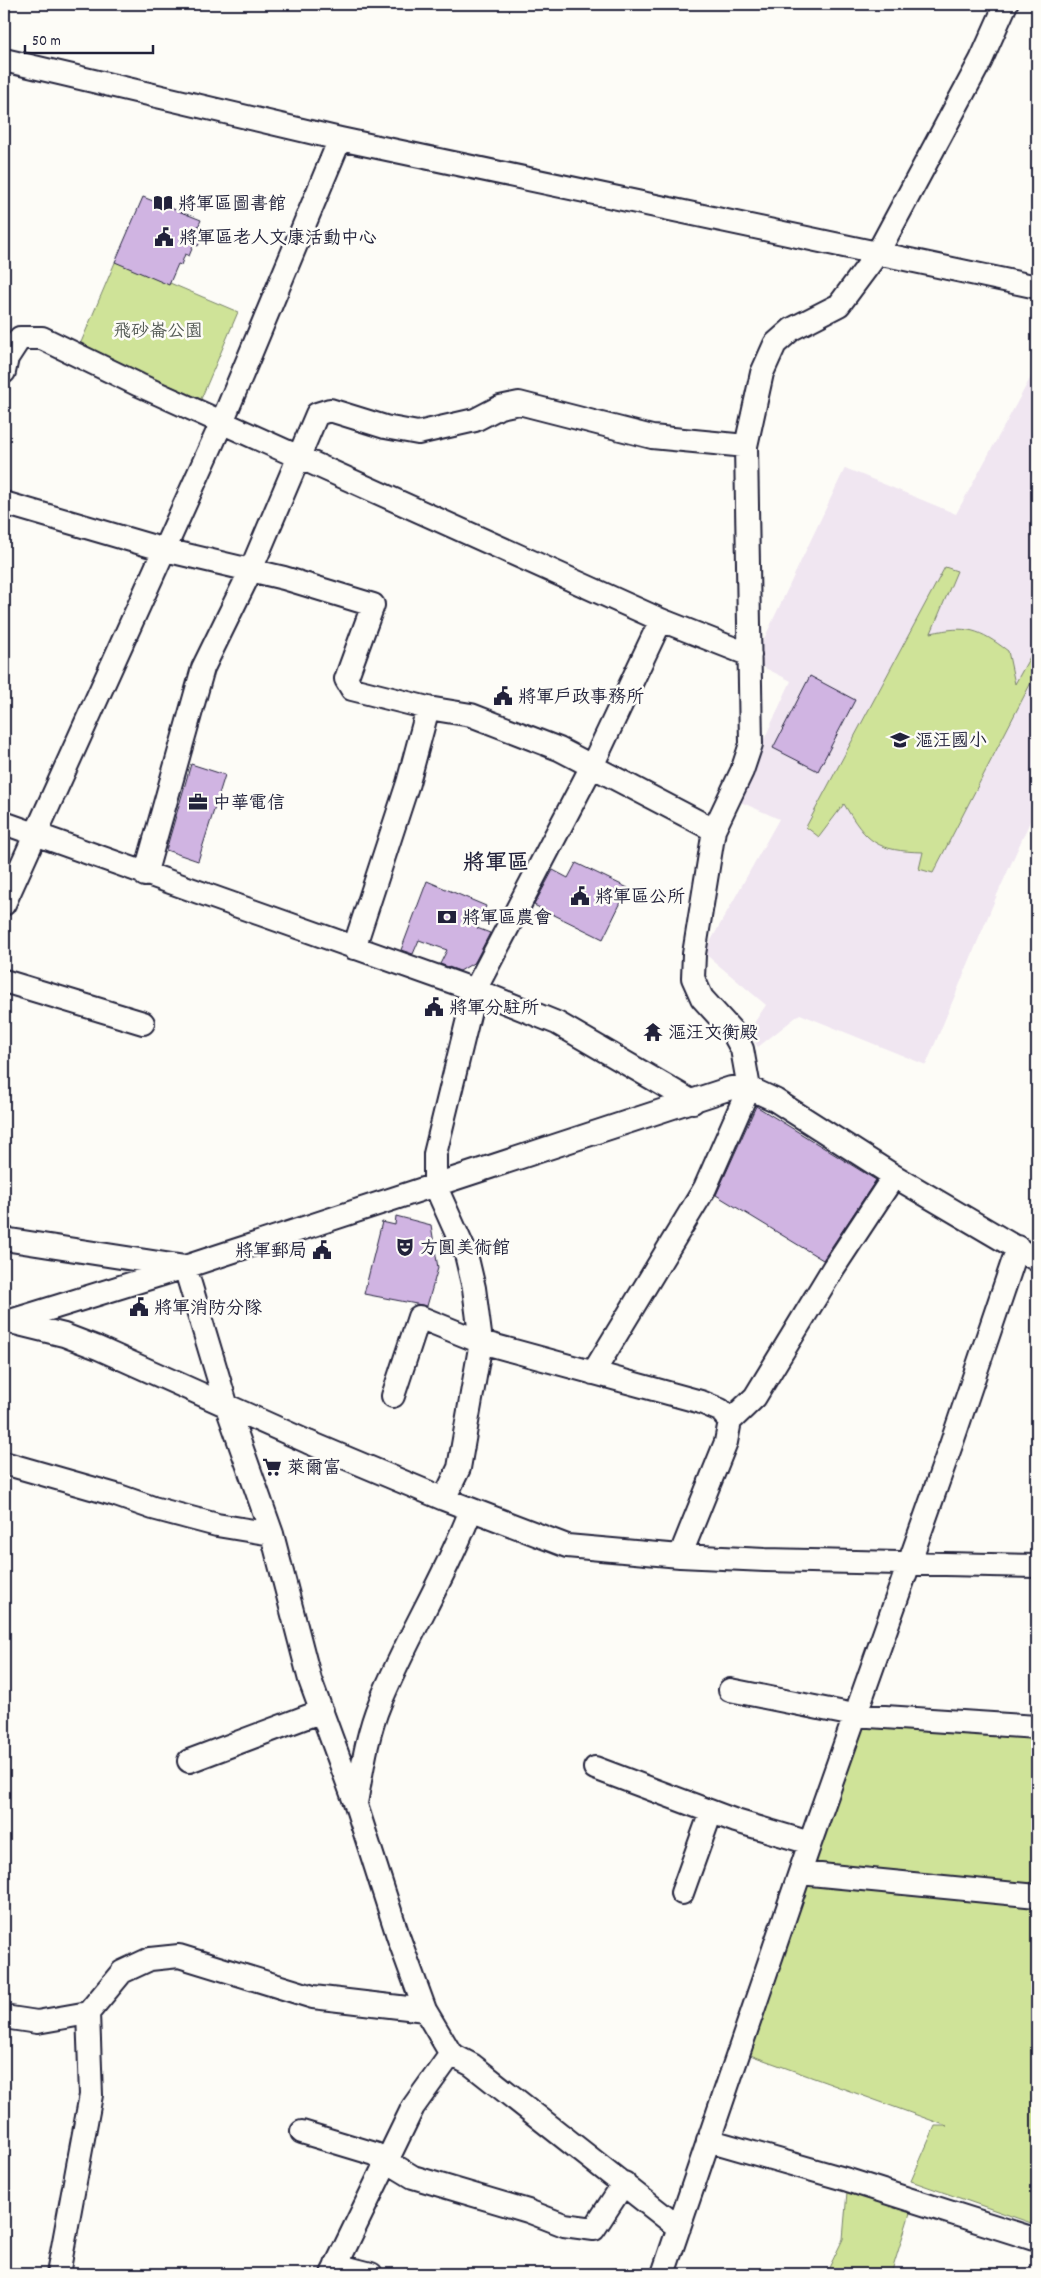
<svg xmlns="http://www.w3.org/2000/svg" width="1041" height="2278" viewBox="0 0 1041 2278" font-family="Dekko,'LXGW WenKai TC',sans-serif">
<style>
.built{fill:#f0e6f1}
.green{fill:#cfe398;stroke:#78826a}
.building{fill:#d0b4e2;stroke:#22223b}
.lines{fill:none;stroke-linecap:round;stroke-linejoin:round}
.minor-casing{stroke:#22223b;stroke-width:26}
.minor{stroke:#fdfcf7;stroke-width:22}
.labels{text-anchor:middle;stroke-width:5;stroke-linejoin:round;paint-order:stroke}
.poi-label{font-size:18px;fill:#22223b;stroke:#fdfcf7;text-anchor:start}
.park-label{font-size:18px;fill:#565c57;stroke:#fdfcf7}
.district-label{font-size:22px;font-weight:bold;fill:#22223b;stroke:#fdfcf7}
</style>
<rect width="100%" height="100%" fill="#fdfcf7"/>
<filter id="ink" filterUnits="userSpaceOnUse"><feTurbulence type="fractalNoise" baseFrequency=".02" numOctaves="2"/><feDisplacementMap in="SourceGraphic" scale="10" xChannelSelector="R" yChannelSelector="G"/><feConvolveMatrix kernelMatrix="1 2 1 2 8 2 1 2 1" color-interpolation-filters="sRGB"/></filter>
<g filter="url(#ink)">
<path class="built" d="M1031,377L1037,380V806L997,895L926,1065L800,1014L758,1047L748,1032L766,1005L704,953L779,819L736,800L791,681L753,662L845,468L956,514Z"/>
<path class="green" d="M116,260L238,312L201,399L79,347Z
M945,567L957,571L931,633C967,625 979,629 1008,651L1015,684L1031,655L1037,658V671L933,873L919,869L923,852C877,851 867,843 844,804L819,837L806,827Z
M854,1715L1037,1717V2225L911,2181L935,2126H947L739,2051Z
M848,2180L914,2200L891,2274H826L843,2239Z"/>
<path class="building" d="M143,197L201,220L198,227L205,230L198,246L194,244L189,256L185,254L181,265L178,264L169,285L115,262Z
M810,676L855,700L818,771L773,748Z
M191,764L225,775L198,861L166,850Z
M576,863L628,888L603,939L534,905L553,870L568,878Z
M427,881L486,906L477,928L490,933L475,962L460,971L440,964L447,950L419,940L413,954L401,950Z
M756,1106L876,1180L823,1260L716,1195Z
M396,1216L431,1225L438,1268L427,1306L364,1294L382,1222L395,1225Z"/>
<g class="lines">
<g class="minor-casing">
<path id="minor" d="M4,60L340,139L1037,287
M4,372L7,358L20,338H42L139,385L661,620L750,655
M4,503L165,550L284,578L373,605L346,679L352,689L428,708L471,715L559,749L714,830
M4,823L475,990L557,1023L693,1102
M145,875L203,668L250,572L317,414L330,410L385,427L418,433L475,420L500,407L519,403L652,437L746,446
M4,904L222,422L340,139
M354,948L408,783L428,708
M4,981L143,1023
M4,1239L185,1267L227,1407L272,1534L310,1680L356,1805L398,1936L425,2010L451,2054L472,2065L679,2228
M11,1322L64,1335L98,1348L308,1442L444,1499L567,1546L680,1556L765,1560L1037,1566
M4,1323L185,1267L731,1088H749L775,1100L894,1176L1037,1260
M593,1373L705,1188L749,1088L742,1049L732,1031L702,998L693,978L694,954L714,830L742,771L751,744L746,446L762,373L775,344L792,329L839,305L877,254L981,60L1006,4
M393,1396L419,1317L481,1342L701,1402L720,1410L730,1421
M4,1463L116,1495L153,1508L217,1525L272,1534
M444,1499L459,1468L481,1342L474,1288L466,1254L435,1185V1154L475,990L592,766L661,620
M680,1556L726,1442L730,1421L755,1397L834,1267L894,1176
M730,1690L854,1715L1037,1727
M189,1761L322,1711
M595,1768L736,1821L810,1843
M356,1803C362,1770 367,1734 380,1703C407,1637 446,1576 471,1510
M800,1873L1037,1896
M682,1893L711,1812
M4,2017L37,2022L88,2013L122,1972L150,1959L179,1956L313,1997L425,2010
M302,2132L375,2154L413,2177L528,2211L564,2225L594,2229L624,2183
M708,2140L848,2180L1037,2240
M336,2265L371,2274
M58,2274L91,2095L88,2013
M332,2274L413,2107L451,2054
M663,2274L810,1843L951,1445L1018,1247"/>
</g>
<use href="#minor" class="minor"/>
</g>
</g>
<defs>
<g id="library-bare" transform="scale(1.5)"><path d="M-6-4Q-3-5.5-.7-3.5V5Q-3 3-6 4ZM6-4Q3-5.5 .7-3.5V5Q3 3 6 4Z" fill="#22223b" stroke="#fdfcf7" stroke-width="2.5" paint-order="stroke"/></g>
<g id="civic-bare" transform="scale(1.5)"><path d="M-.6-6.5H3V-4.5H.6V-3L4-1V1h2V6H-6V1h2V-1L-.6-3ZM-1.2 2.5V6h2.4V2.5Z" fill="#22223b" stroke="#fdfcf7" stroke-width="2.5" paint-order="stroke"/></g>
<g id="school-bare" transform="scale(1.5)"><path d="M0-5L7-2L0 1L-7-2ZM-4 1L0 2.5L4 1V4Q0 6-4 4Z" fill="#22223b" stroke="#fdfcf7" stroke-width="2.5" paint-order="stroke"/></g>
<g id="office-bare" transform="scale(1.5)"><path d="M-6-3h4V-5.5h4V-3h4V5H-6ZM-1-4.5V-3h2v-1.5ZM-6 0V1H6V0Z" fill="#22223b" stroke="#fdfcf7" stroke-width="2.5" paint-order="stroke"/></g>
<g id="bank-bare" transform="scale(1.5)"><path d="M-6-4H6V4H-6ZM0-2.3a2.3 2.3 0 1 0 0 4.6a2.3 2.3 0 1 0 0-4.6Z" fill="#22223b" stroke="#fdfcf7" stroke-width="2.5" paint-order="stroke"/></g>
<g id="temple-bare" transform="scale(1.5)"><path d="M0-6L5-2H3V0L6.5 2.5H4V6H1.5V3h-3V6H-4V2.5H-6.5L-3 0V-2H-5Z" fill="#22223b" stroke="#fdfcf7" stroke-width="2.5" paint-order="stroke"/></g>
<g id="theatre-bare" transform="scale(1.5)"><path d="M-5-5.5Q0-4 5-5.5V0Q5 5 0 6Q-5 5-5 0ZM-3.3-2.5H-1v1.5H-3.3ZM1-2.5H3.3v1.5H1ZM-2.8 1Q0 5.5 2.8 1Z" fill="#22223b" stroke="#fdfcf7" stroke-width="2.5" paint-order="stroke"/></g>
<g id="supermarket-bare" transform="scale(1.5)"><path d="M-6-5.5h2.5l.6 2H6L4.5 2H-2.5L-4.4-4H-6ZM-1.5 3.2a1.3 1.3 0 1 0 .1 0ZM3 3.2a1.3 1.3 0 1 0 .1 0Z" fill="#22223b" stroke="#fdfcf7" stroke-width="2.5" paint-order="stroke"/></g>
</defs>
<g fill-rule="evenodd">
<use href="#library-bare" x="163" y="203"/>
<use href="#civic-bare" x="164" y="237"/>
<use href="#civic-bare" x="503" y="696"/>
<use href="#school-bare" x="900" y="740"/>
<use href="#office-bare" x="198" y="802"/>
<use href="#civic-bare" x="580" y="896"/>
<use href="#bank-bare" x="447" y="917"/>
<use href="#civic-bare" x="434" y="1007"/>
<use href="#temple-bare" x="653" y="1032"/>
<use href="#theatre-bare" x="405" y="1247"/>
<use href="#civic-bare" x="322" y="1250"/>
<use href="#civic-bare" x="139" y="1307"/>
<use href="#supermarket-bare" x="272" y="1467"/>
</g>
<g class="labels">
<g class="poi-label">
<text x="178" y="209">將軍區圖書館</text>
<text x="179" y="243">將軍區老人文康活動中心</text>
<text x="518" y="702">將軍戶政事務所</text>
<text x="915" y="746">漚汪國小</text>
<text x="213" y="808">中華電信</text>
<text x="595" y="902">將軍區公所</text>
<text x="462" y="923">將軍區農會</text>
<text x="449" y="1013">將軍分駐所</text>
<text x="668" y="1038">漚汪文衡殿</text>
<text x="420" y="1253">方圓美術館</text>
<text x="307" y="1256" text-anchor="end">將軍郵局</text>
<text x="154" y="1313">將軍消防分隊</text>
<text x="287" y="1473">萊爾富</text>
</g>
<g class="park-label">
<text x="158" y="336">飛砂崙公園</text>
</g>
<g class="district-label">
<text x="496" y="869">將軍區</text>
</g>
</g>
<rect width="1041" height="2278" fill="none" stroke="#fdfcf7" stroke-width="20"/>
<rect x="10" y="10" width="1021" height="2258" fill="none" stroke="#22223b" stroke-width="2" filter="url(#ink)"/>
<path d="M25 45v8h128v-8" fill="none" stroke="#22223b" stroke-width="2.5"/>
<text x="32" y="45" font-size="15" fill="#22223b" stroke="#fdfcf7" stroke-width="4" paint-order="stroke">50 m</text>
</svg>
